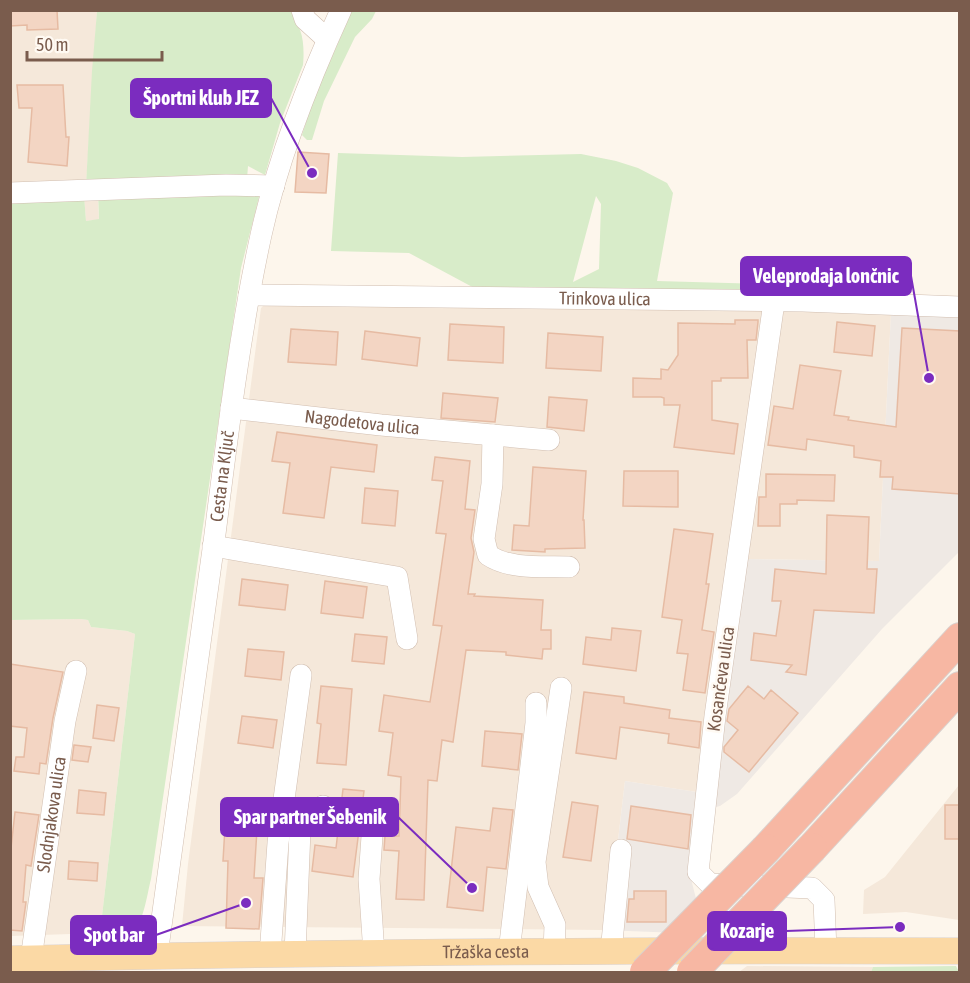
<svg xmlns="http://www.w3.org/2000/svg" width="970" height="983" viewBox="0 0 970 983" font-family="'Asap Condensed',sans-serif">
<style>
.residential{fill:#f5e8da}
.industrial{fill:#efe9e4}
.green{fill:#d8ecc9;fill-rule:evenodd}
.building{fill:#f3d5c3;stroke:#e6bba3;stroke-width:1.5}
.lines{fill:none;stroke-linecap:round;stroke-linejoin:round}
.minor-casing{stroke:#d1beb0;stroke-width:22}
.major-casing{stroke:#dad1cd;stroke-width:27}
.highway-casing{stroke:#dad1cd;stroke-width:32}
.minor{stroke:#fff;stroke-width:21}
.major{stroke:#fbd9a5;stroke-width:26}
.highway{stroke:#f7b7a3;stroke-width:30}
.highway-bridge-casing{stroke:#dad1cd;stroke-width:32;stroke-linecap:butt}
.highway-bridge{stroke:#f7b7a3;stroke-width:30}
.labels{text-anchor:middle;stroke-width:5;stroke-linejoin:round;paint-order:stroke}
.street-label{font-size:18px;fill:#7a5c4d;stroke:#fffaf3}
.leader{fill:none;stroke:#7b2cbf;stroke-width:2}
.callout-dot{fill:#7b2cbf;stroke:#fffaf3;stroke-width:2}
.callout{fill:#7b2cbf;stroke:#7b2cbf;stroke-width:2}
.callout-label{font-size:20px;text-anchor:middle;font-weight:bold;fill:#fff}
</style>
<rect width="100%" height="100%" fill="#fdf6ec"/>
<path class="residential" d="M10,11H97L86,186H97L99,220L86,221L84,196L11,197Z
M264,305L766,311L697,792L625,781L618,840L602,930L182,926L188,864L261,308Z
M777,311L891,312L879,561L745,559Z
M80,619L88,620L91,627L127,631L135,634L100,933L11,936L10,620Z
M959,785V920L906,912L863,914L864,890L885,877Z
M747,966L873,967L871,972H739Z"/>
<path class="industrial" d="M891,312L959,313V552L882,629L737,794L720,806L708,809L745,559L879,561Z
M625,781L697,792L689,871L705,934L602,930L618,840Z"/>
<path class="green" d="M97,11H293C294,18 297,23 300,30C304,40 304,55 303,65L280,123L265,175L248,166L247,179L86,186L92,71Z
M352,11H376L372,19L355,37L324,101L312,140H307L302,135L313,100Z
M338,153L462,157L581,154L616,161L638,168L667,183L673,193L657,281L900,288V297L478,290L409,253L331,251ZM596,196L601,204L599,269L573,282Z
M260,193L241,268L151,879C147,894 143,930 128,935C121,938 108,934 100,933L135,634L127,631L91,627L88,620L80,619L11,620L10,197L84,195L86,221L99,219L98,194Z
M956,966L959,972H871L873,967Z"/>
<path class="building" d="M10,10H57L58,29L27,30V25L10,26Z
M17,85H63L66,137H69L67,166L28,162L32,108H19Z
M298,152L329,154L326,193L295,192Z
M735,320H758V322L756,340H747L748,378H721V381H712V420L738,424L734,454L674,447L680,405H664V398L661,397H633V378L661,379V369L668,370L678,355V323L735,324Z
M837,322L875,326L872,356L834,352Z
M450,324L504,327L503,363L448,360Z
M902,328L960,331V494L892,489L893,477H880L881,461L854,457V446L807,439L806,450L768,445L774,406L793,409L800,365L841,371L834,415L849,417L848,420L896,427Z
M291,329L338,332L336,365L288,362Z
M365,331L420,338L417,366L362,359Z
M548,333L603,337L601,371L546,368Z
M443,393L498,398L495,422L441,418Z
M549,397L587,400L584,431L547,427Z
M277,432L377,445L374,472L331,467L324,518L283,513L290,463L272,461Z
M435,457L470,461L465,509L475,510L471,538L474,552L468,594H475L474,596L543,600L541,630H551V649H543L542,659L506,655V652L466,650L453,742L442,740L437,781L428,780L424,900L396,899L399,851L384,850L385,836H399L401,777L388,775L393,733L379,731L384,695L430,702L442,626L433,625L446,534L436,533L443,481L432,480Z
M533,467L586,471L583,520H584L585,548L545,549V552L512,550L514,525L529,526Z
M624,471H678V507L623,506Z
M766,474L835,475L834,501L797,500V504H780V526H758L759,497H766Z
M365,488L398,491L395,526L362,523Z
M827,515L869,517L867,569H877L874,613L814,610L806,675L786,672L792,665L751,660L754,633L776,636L781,601H772L775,569L826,574Z
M674,529L713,534L706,584H709L702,630L714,632L705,693L683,690L688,654L677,653L682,620L662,617Z
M242,579L288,585L285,610L239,605Z
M325,581L367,587L363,618L321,613Z
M612,628L641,631L636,671L583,664L586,637L611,640Z
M355,634L387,637L384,664L352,661Z
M248,649L284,652L281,680L245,676Z
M10,664L63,672L53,718L46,764L40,763L39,774L14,771L16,757H24L27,728L10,726Z
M321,686L352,689L346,765L317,763L321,724L317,723Z
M748,686L764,699L771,690L798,713L749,772L724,752V747L738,730L727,721L729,709Z
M584,692L624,697V703L670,710L669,718L701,722L699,748L668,743L669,734L620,727L616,759L576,753Z
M97,705L119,708L114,741L93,738Z
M242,716L277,720L273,748L238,743Z
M485,731L522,734L518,770L482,766Z
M74,745L91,747L88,762L72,760Z
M343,789L364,791L353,877L312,871L315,845L336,848Z
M79,790L106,793L104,815L77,813Z
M572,802L598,806L591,861L563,857Z
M945,805H960V839H945Z
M631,806L691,815L688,849L627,839Z
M493,808L513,810L506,869L487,867L483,911L447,907L456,827L490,831Z
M15,812L39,815L31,866L26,865L23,902H26L22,931L10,930V857Z
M225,827L257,829L254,878H263L259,929L226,928L228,861H223Z
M69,861L98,863L97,881L68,879Z
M634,891H666V922H627L629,899H634Z"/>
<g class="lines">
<g class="minor-casing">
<g id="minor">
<path d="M302,10L305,19L327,39"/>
<path d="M10,193L226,185L274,186"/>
<path id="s1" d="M249,295L803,301L960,307"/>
<path d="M774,302L715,716L698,872L710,884L812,888L824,900L826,951"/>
<path id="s2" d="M231,408L381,425L549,440"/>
<path d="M493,435L492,484L484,539L488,555C510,570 544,566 569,567"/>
<path d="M213,546L397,577L407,639"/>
<path d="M374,808L369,879L374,954"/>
<path d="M509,952L536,723V703"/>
<path d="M554,952L555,925L538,887L535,862L561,688"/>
<path d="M611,952L621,850"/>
<path d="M295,954L300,830L323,806"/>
<path id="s3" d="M157,955C177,818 195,680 214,542C227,439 239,336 261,235C278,158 308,82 341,10"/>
<path d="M270,955L278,843L301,675"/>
<path id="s4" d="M31,959L65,721L76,671"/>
</g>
</g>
<g class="major-casing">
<g id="major">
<path id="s5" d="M10,959C327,952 643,950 960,951"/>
</g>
</g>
<g class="highway-casing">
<path id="highway" d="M812,848L960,687
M766,849L960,638"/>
</g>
<use href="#minor" class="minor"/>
<use href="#major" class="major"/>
<use href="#highway" class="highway"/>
<g class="highway-bridge-casing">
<path id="highway-bridge" d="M645,972L766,849
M692,972L812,848"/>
</g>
<use href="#highway-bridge" class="highway-bridge"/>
</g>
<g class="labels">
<g class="street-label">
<text dy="6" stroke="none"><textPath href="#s1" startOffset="356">Trinkova ulica</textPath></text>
<text dy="6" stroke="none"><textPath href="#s2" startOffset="132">Nagodetova ulica</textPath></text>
<text dy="6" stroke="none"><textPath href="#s3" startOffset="483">Cesta na Ključ</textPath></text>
<text transform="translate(721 679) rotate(-82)" y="6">Kosančeva ulica</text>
<text dy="6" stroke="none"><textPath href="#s4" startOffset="146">Slodnjakova ulica</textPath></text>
<text dy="6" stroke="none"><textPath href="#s5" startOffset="476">Tržaška cesta</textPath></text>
</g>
</g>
<path class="leader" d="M312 173L271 98M929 378L911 276M472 888L398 817M900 927L786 931M246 903L156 935"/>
<g class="callout-dot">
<circle cx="312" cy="173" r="6"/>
<circle cx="929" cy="378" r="6"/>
<circle cx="472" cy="888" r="6"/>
<circle cx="900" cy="927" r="6"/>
<circle cx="246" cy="903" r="6"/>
</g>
<g class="callout">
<rect x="131" y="79" width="140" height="38" rx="6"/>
<rect x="741" y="257" width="170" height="38" rx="6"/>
<rect x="221" y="798" width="177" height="38" rx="6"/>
<rect x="708" y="912" width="78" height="38" rx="6"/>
<rect x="71" y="916" width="85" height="38" rx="6"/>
</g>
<g class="callout-label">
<text x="201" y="105">Športni klub JEZ</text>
<text x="826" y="283">Veleprodaja lončnic</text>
<text x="310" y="824">Spar partner Šebenik</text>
<text x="747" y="938">Kozarje</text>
<text x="114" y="942">Spot bar</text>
</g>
<rect width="970" height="983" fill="none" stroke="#7a5c4d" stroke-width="24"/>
<path d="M27 51v9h135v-9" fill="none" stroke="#7a5c4d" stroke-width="3"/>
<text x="36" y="51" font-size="18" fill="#7a5c4d" stroke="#fffaf3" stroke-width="4.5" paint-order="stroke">50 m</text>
</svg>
